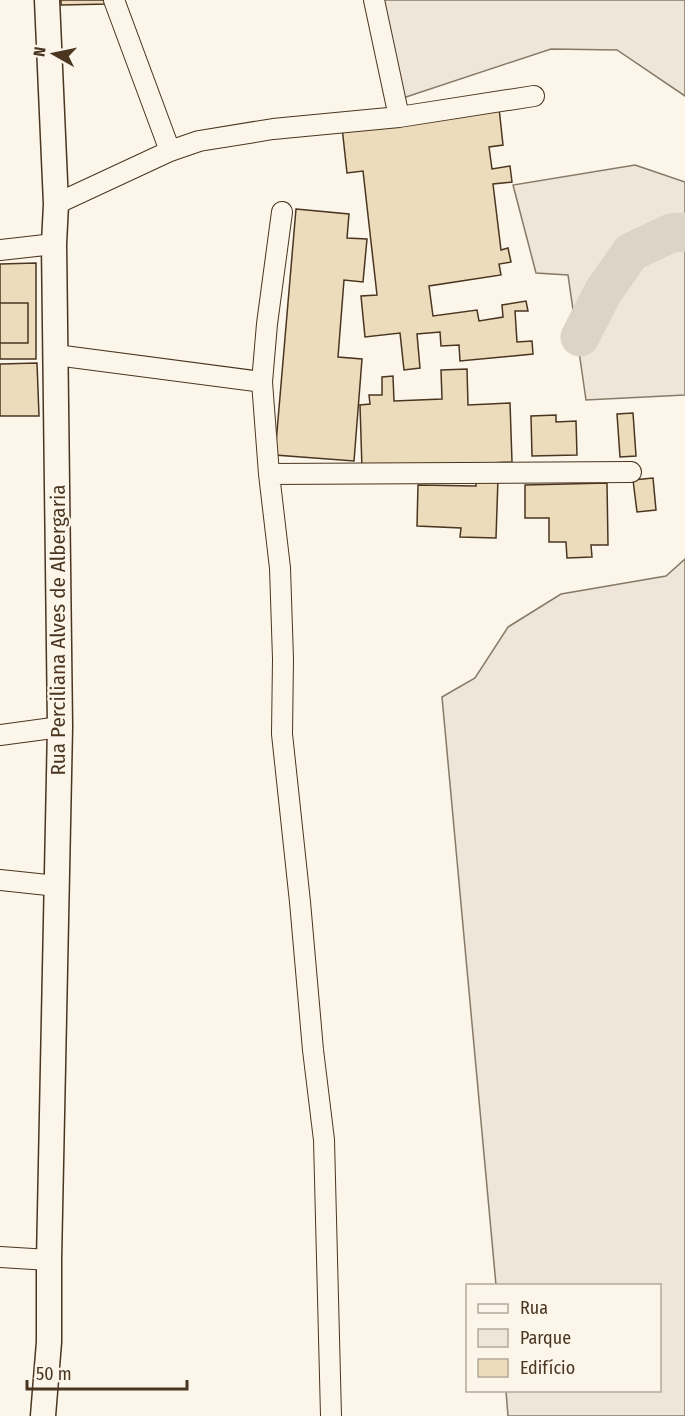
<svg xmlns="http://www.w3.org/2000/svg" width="685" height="1416" viewBox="0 0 685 1416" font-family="'Fira Sans Condensed',sans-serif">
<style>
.green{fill:#ede6d9;stroke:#887966;stroke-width:1.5}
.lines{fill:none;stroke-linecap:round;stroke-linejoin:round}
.river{stroke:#dcd4c6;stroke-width:39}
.building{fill:#ecdcbc;stroke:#4a3520;stroke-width:1.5}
.minor-casing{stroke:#4a3520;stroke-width:22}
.tertiary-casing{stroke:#4a3520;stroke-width:27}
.minor{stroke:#fbf6e9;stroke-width:20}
.tertiary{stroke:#fbf6e9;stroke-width:24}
.labels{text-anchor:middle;stroke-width:4.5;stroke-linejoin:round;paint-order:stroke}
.street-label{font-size:21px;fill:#4a3520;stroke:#fbf6e9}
</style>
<rect width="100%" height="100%" fill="#fbf6e9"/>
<path class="green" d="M383,0H685V96L617,50L551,49L403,98Z
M635,165L685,182V395L586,400L568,275L536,273L513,185Z
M685,559V1416H508L506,1391L660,1390V1286L496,1285L442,697L475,678L508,627L561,594L666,576Z"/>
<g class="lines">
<path class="river" d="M580,337L603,292L631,252L671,233L685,232"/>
</g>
<path class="building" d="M61,0H106L108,4L61,5Z
M499,108L503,145L489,147L492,169L510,166L512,182L493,184L501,250L508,248L511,262L499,264L501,275L429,286L433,316L477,310L479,321L503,317L502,305L526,301L528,311H515L517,342L532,341L533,354L460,361L459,345L441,346L440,332L417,334L420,368L404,370L400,333L365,337L361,296L377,295L363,171L347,173L342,127Z
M296,209L349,214L347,238L367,239L363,282L344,280L338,357L362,359L354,461L275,455Z
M36,263V359H0V264Z
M0,303H28V343H0Z
M37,363L39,416H0V364Z
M467,369L468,405L510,403L512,462L362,469L360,405L370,404L369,395H382V377L393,376L394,401L442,399L441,370Z
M633,413L636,456L620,457L617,414Z
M556,415V422L576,421L577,455L532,456L531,416Z
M476,477L498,478L496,538L460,537L461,528L417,526L418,485L476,486Z
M653,478L656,510L637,512L633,480Z
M607,483L608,545H591L592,557L567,558L566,542H549V518H525V485Z"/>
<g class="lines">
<g class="minor-casing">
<path id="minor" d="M114,0L170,151
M374,0L399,117
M56,204L170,151L199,141L273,129L399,117L534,96
M282,212L267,324L262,382L269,474L280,568L283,659L282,734L300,902L313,1050L324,1140L331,1416
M0,250L54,244
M56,355L262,382
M269,474L631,472
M0,735L60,727
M0,880L57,886
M0,1257L49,1260"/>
</g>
<g class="tertiary-casing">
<path id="tertiary" d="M43,1416L49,1342V1260L60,727L54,244L56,204L47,0"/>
</g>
<use href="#minor" class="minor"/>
<use href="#tertiary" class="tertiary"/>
</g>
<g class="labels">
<g class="street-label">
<text transform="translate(58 630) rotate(-90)" y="7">Rua Perciliana Alves de Albergaria</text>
</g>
</g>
<rect x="466" y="1284" width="195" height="108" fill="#fbf6e9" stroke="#b4a999" stroke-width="1.5"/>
<rect x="478" y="1304" width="30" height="9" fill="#fbf6e9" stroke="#b4a999" stroke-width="1.5"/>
<text x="520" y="1314" font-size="18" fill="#4a3520">Rua</text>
<rect x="478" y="1329" width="30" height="18" fill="#ede6d9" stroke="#b4a999" stroke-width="1.5"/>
<text x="520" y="1344" font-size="18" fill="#4a3520">Parque</text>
<rect x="478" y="1359" width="30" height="18" fill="#ecdcbc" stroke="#b4a999" stroke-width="1.5"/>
<text x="520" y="1374" font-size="18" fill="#4a3520">Edifício</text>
<g transform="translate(54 54) rotate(279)" stroke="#fbf6e9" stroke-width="4.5" paint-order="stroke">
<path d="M0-4.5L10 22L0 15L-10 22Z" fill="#4a3520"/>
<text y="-9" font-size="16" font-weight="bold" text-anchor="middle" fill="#4a3520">N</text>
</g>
<path d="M27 1380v9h160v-9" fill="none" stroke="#4a3520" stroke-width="3"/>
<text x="36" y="1380" font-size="18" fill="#4a3520" stroke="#fbf6e9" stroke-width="4.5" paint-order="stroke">50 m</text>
</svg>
